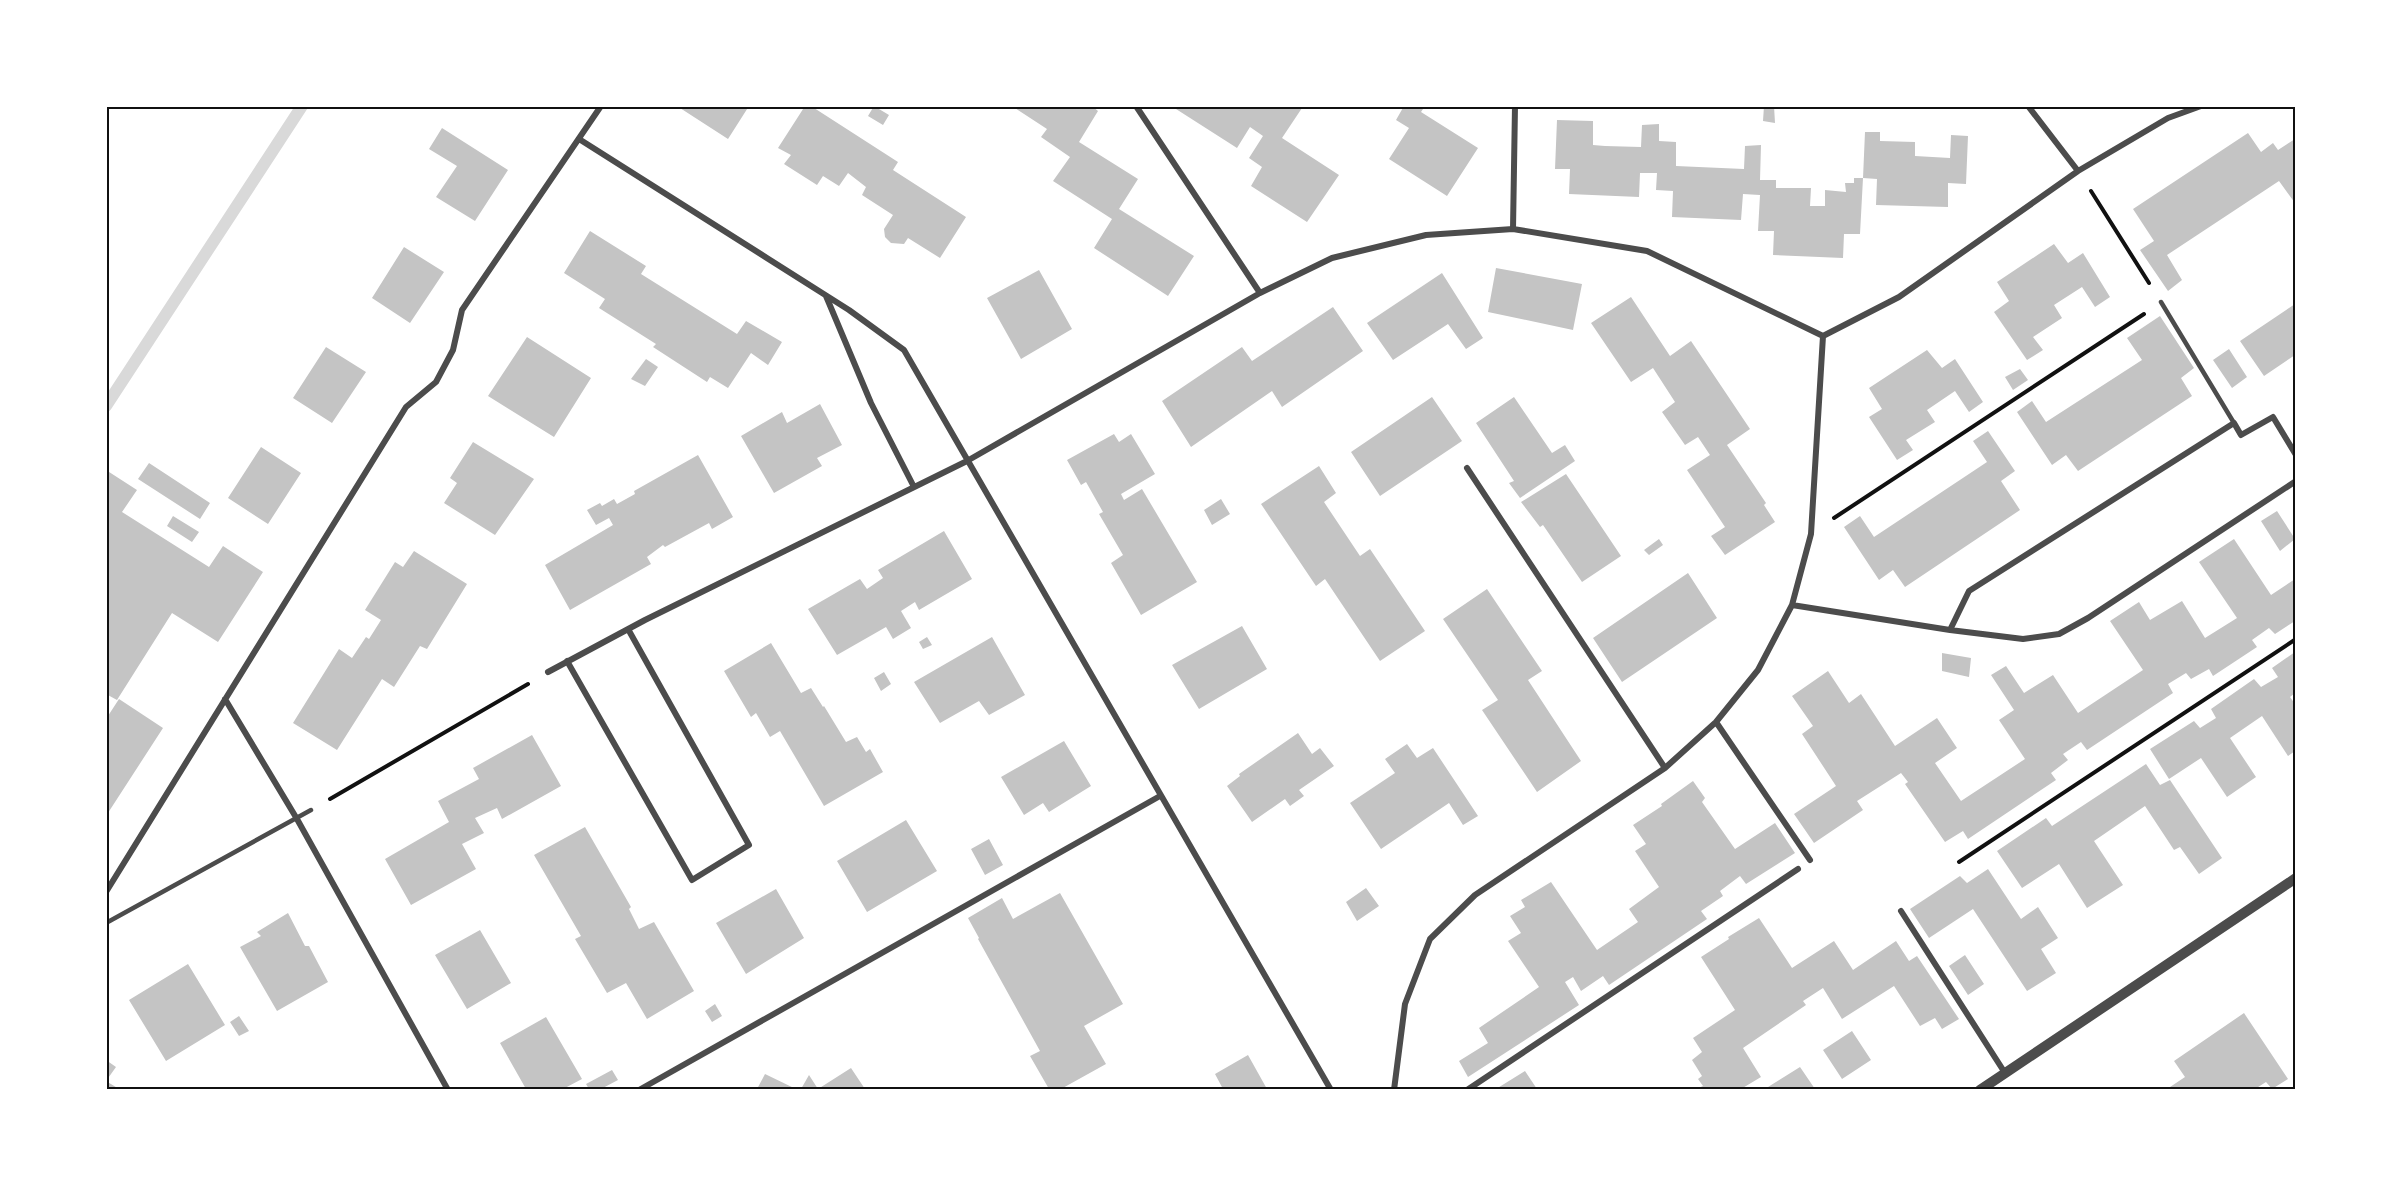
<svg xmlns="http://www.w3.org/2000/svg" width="2402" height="1196" viewBox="0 0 2402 1196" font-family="Signika,sans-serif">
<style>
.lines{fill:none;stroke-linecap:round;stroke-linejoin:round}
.stream{stroke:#d9d9d9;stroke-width:12}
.building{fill:#c4c4c4}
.path{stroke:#111;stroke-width:4}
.service{stroke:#4c4c4c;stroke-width:4.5}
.minor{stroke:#4c4c4c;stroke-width:6}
.tertiary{stroke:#4c4c4c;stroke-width:10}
.neatline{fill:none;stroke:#111;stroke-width:2}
</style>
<rect width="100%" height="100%" fill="#fff"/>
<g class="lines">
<path class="stream" d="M106,406L302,106"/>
</g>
<path class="building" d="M681,106H749L728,139L680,108Z
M805,106H811L898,162L893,170L966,217L940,258L908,238L904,244L891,243L885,237L884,229L893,215L862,195L866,187L848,173L839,186L823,176L817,185L784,164L791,155L778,148Z
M874,106L889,115L883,125L868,116Z
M1012,106H1092L1098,111L1079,142L1138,179L1119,209L1194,256L1168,296L1094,248L1112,219L1053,181L1070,157L1041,137L1047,129Z
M1177,106H1299L1302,108L1282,138L1339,175L1307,222L1251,186L1262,167L1249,158L1263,136L1250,127L1237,148L1176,109Z
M1404,106H1425L1421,112L1478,148L1447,196L1389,159L1409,128L1396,120Z
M1764,106H1774L1775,123L1763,121Z
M1557,120L1593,121V145L1605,146L1641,147L1642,125L1659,124V141L1676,142V166L1744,169L1745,146L1761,145L1760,180H1776V188H1811L1810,206H1825V190L1846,192L1845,183H1854V178H1863L1865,132H1880V141L1915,142V156L1950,158L1951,135L1968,136L1966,184L1948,183V207L1876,205L1877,179L1863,178L1860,234H1844L1843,258L1773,255L1774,231H1758L1760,195L1743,194L1741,220L1672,217L1673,191L1656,190L1657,173H1640L1639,197L1569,194L1570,169H1555Z
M442,128L508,170L475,221L436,197L457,166L429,149Z
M2248,133L2261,152L2273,143L2278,150L2295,139V203L2279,181L2167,255L2182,280L2168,291L2140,250L2154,241L2133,209Z
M590,231L646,266L641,274L737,334L746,321L782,342L768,365L751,353L728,388L710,377L707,382L653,347L656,344L599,308L605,299L564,273Z
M2054,244L2068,263L2083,253L2110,297L2095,307L2082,287L2054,305L2062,318L2033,337L2043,350L2027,360L1994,312L2009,301L1997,282Z
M404,247L444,272L410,323L372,298Z
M1496,268L1582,284L1573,330L1488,312Z
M1039,270L1072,329L1021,359L987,298Z
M1442,273L1483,338L1466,349L1448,324L1393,360L1367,323Z
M1631,297L1670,356L1691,341L1750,429L1727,445L1766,503L1764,505L1775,522L1725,555L1711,536L1725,527L1687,470L1710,455L1698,437L1685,445L1662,412L1675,402L1653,368L1631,382L1591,323Z
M2295,304V355L2264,376L2240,341Z
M1333,307L1363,351L1282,407L1272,391L1191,447L1162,401L1242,347L1252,361Z
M2160,316L2194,368L2181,378L2192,396L2078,471L2066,455L2052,465L2017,412L2032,401L2046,422L2142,360L2127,338Z
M527,337L591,378L554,437L488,396Z
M326,347L366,372L332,423L293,398Z
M2229,349L2247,377L2232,388L2213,360Z
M1927,350L1942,368L1955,359L1983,402L1969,412L1955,391L1927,410L1935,422L1906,440L1913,450L1897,460L1869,417L1882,409L1869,388Z
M646,359L658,367L645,386L631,379Z
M2020,369L2028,380L2013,390L2005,377Z
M1432,397L1462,441L1380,496L1351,452Z
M1514,397L1552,453L1565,445L1575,461L1520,498L1509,483L1514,481L1476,423Z
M820,404L842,445L817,458L822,466L774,493L741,436L782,412L787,423Z
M1988,431L2015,471L2001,481L2020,510L1905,587L1893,570L1879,580L1844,527L1860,516L1874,537L1987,462L1973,441Z
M1114,434L1119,442L1131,434L1155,474L1121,494L1124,500L1142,489L1197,582L1141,615L1111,563L1123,555L1099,514L1103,512L1086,482L1081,485L1067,460Z
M473,442L534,479L495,535L444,503L457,483L450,478Z
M261,447L301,473L268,524L228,498Z
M698,455L733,517L712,529L709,523L665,547L663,545L647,557L651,564L570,610L545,565L613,525L609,518L596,525L587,510L600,503L602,506L614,499L617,504L635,494L634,491Z
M149,463L210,503L200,519L138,479Z
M1319,466L1336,493L1324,502L1360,556L1370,549L1425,631L1380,661L1325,579L1316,586L1261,504Z
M106,470L137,490L122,512L209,567L223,546L263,572L218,642L172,613L117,700L106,694Z
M1566,474L1621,556L1582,582L1543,525L1540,527L1521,502Z
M1221,499L1230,514L1212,525L1204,510Z
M2277,511L2295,539L2280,551L2261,521Z
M173,516L199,532L192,542L167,526Z
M944,531L972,579L919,610L915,602L901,611L911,628L893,639L886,627L837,655L808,609L860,579L867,589L883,578L878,570Z
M1659,539L1663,545L1649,555L1644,550Z
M2234,539L2271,595L2295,579V621L2275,634L2269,628L2252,640L2257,647L2213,676L2209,669L2191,679L2186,673L2168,684L2173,693L2087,750L2081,742L2063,754L2068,760L2051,773L2056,780L1968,839L1963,831L1945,842L1905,784L1908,782L1901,773L1857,801L1863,810L1814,843L1794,814L1836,786L1802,734L1813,726L1792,696L1828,671L1849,703L1861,694L1895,746L1937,718L1957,748L1935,763L1961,801L2025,759L1999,720L2014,710L1991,675L2006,666L2024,693L2053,675L2078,713L2143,670L2110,621L2139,602L2150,620L2182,601L2205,638L2237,618L2199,562Z
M414,551L467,584L427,649L420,646L394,687L382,679L337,750L293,723L339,649L352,658L366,637L369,639L381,620L365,610L395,562L403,567Z
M1688,573L1717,618L1622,682L1593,638Z
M1487,589L1542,671L1528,680L1581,761L1537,792L1482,710L1498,700L1443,619Z
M1242,626L1267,669L1199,709L1172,665Z
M927,637L932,645L923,649L919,642Z
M992,637L1025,695L989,715L979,701L940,723L914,682Z
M771,643L801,693L811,688L823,707L824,706L846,742L857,737L866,752L870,749L883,772L824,806L780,731L770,737L756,713L751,717L724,671Z
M2295,652V693L2290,697L2295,704V751L2288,756L2262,716L2230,738L2256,777L2227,797L2201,758L2169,779L2150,749L2194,721L2200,728L2216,718L2211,709L2254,679L2261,687L2278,677L2272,668Z
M1942,653L1971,658L1969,677L1942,671Z
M884,672L891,684L881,691L874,678Z
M119,699L163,728L106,816V719Z
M1298,733L1312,754L1320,748L1334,766L1299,790L1304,796L1290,806L1285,799L1252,822L1227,786L1240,776L1239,774Z
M532,735L561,786L502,819L497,808L475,818L484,833L462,844L476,869L411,905L385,859L449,822L438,801L479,779L473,768Z
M1064,741L1091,786L1049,812L1043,803L1024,815L1001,777Z
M1407,744L1417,758L1433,748L1478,816L1463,825L1449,803L1381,849L1350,803L1395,773L1385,759Z
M2146,764L2160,785L2170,780L2222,858L2199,874L2180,847L2174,850L2145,806L2094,841L2123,885L2087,908L2059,864L2022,888L1997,851L2046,818L2052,826Z
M1693,781L1705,798L1702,802L1735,849L1775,823L1795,853L1746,884L1740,876L1720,891L1723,896L1701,911L1707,919L1609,985L1603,976L1581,991L1573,977L1565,982L1579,1005L1468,1077L1459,1061L1488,1043L1479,1028L1539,987L1508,941L1521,933L1510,916L1525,907L1521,900L1551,882L1597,950L1638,922L1629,909L1659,887L1635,851L1646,844L1633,825L1662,806L1661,804Z
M906,820L937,871L867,912L837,861Z
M585,827L631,907L629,909L639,929L654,922L694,991L647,1019L626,983L607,993L575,939L581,936L534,855Z
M989,839L1003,865L985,875L971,849Z
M1988,869L2021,919L2038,907L2058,938L2041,949L2056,973L2027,991L1973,909L1929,938L1910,909L1960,876L1967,883Z
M1366,888L1379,906L1357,921L1346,902Z
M776,889L804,938L746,974L716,923Z
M1060,893L1123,1004L1084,1026L1106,1064L1061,1089H1049L1030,1056L1040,1051L978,939L979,938L968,918L1002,898L1013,919Z
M288,913L305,946H309L328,982L277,1011L240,947L261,936L257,932Z
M1759,918L1792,968L1834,941L1853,970L1896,941L1909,961L1917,956L1959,1019L1942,1029L1935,1018L1920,1026L1894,986L1842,1019L1823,988L1803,1001L1806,1005L1743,1048L1761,1077L1741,1089H1696L1703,1086L1698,1079L1702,1076L1692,1060L1702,1052L1693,1038L1735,1010L1701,957L1729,939L1728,937Z
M480,930L511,983L467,1009L435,955Z
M1965,955L1984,984L1968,995L1949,966Z
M188,964L225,1025L166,1061L129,1000Z
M715,1004L722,1016L712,1022L705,1011Z
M2244,1013L2288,1079L2272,1089L2266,1082L2255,1089H2167L2185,1077L2174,1061Z
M239,1016L249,1031L239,1036L230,1022Z
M546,1017L582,1079L563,1089H526L500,1043Z
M1852,1031L1871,1060L1842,1079L1823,1050Z
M1248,1055L1267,1089H1223L1215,1074Z
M106,1060L116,1067L106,1081Z
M1800,1067L1815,1089H1769L1768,1087Z
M851,1068L865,1089H801L809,1075L818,1089Z
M612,1070L618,1080L601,1089H589L586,1084Z
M1525,1071L1537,1089H1496Z
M765,1074L796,1089H757Z
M106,1081L119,1089H106Z"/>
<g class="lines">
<path class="path" d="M2091,191L2149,283
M1834,518L2144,314
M330,799L528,684
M1959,862L2296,639"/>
<path class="service" d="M2161,302L2234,423
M106,923L311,810"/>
<path class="minor" d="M1136,106L1260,293
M2028,106L2078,171
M579,139L849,310L904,350L1331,1090
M1513,229L1515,106
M826,296L871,403L914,487
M1823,336L1899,297L2078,171L2168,118L2201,106
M2296,455L2273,417L2241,435L2234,423L1969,591L1950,630L2023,639L2059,634L2088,618L2296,481
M1467,468L1665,768
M1792,605L1950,630
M567,661L692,880L749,845L628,629
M548,672L645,620L967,461L1260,293L1332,258L1426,235L1513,229L1647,251L1823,336L1811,534L1792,605L1758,670L1716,722L1665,768L1475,895L1430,939L1405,1004L1394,1090
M225,699L297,819L448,1090
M1716,722L1810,860
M106,892L406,407L436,382L453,350L462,310L601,106
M1901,911L2005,1073
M639,1090L1160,796
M1467,1090L1798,869"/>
<path class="tertiary" d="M1980,1090L2296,878"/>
</g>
<rect width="2402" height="1196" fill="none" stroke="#ffffff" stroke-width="216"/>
<rect x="108" y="108" width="2186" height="980" class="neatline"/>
</svg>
